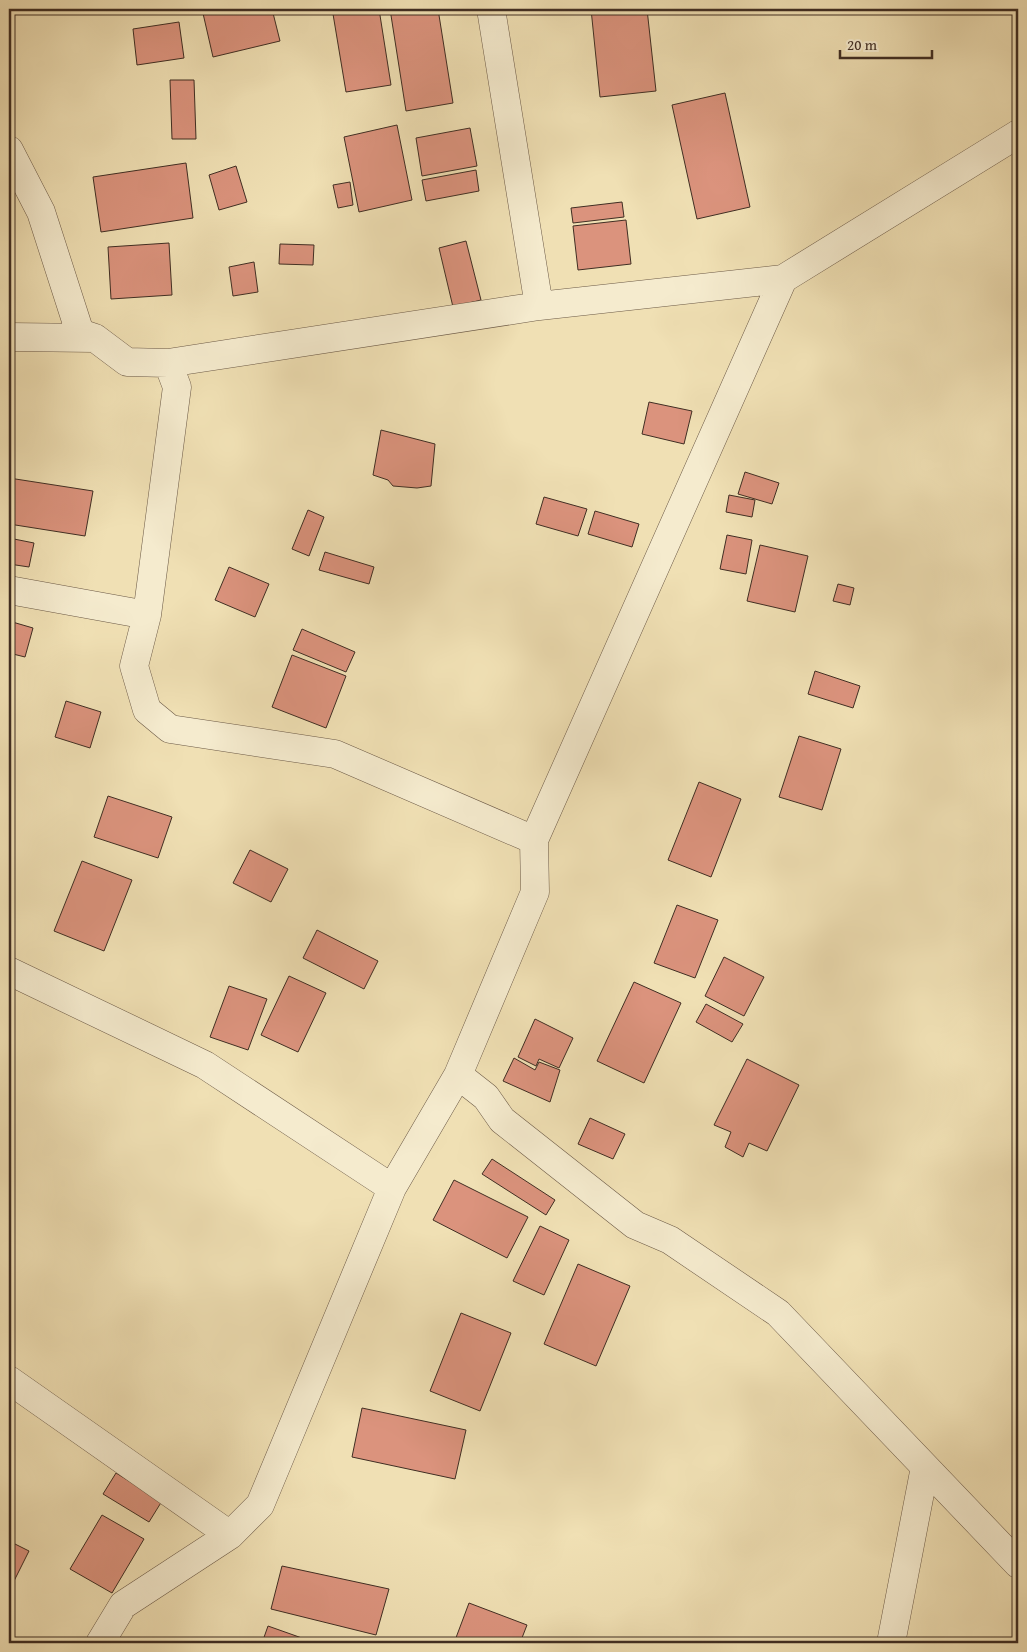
<svg xmlns="http://www.w3.org/2000/svg" width="1027" height="1652" viewBox="0 0 1027 1652" font-family="'Gentium Book Plus',serif">
<style>
.building{fill:#db937d;stroke:#402e23}
.lines{fill:none;stroke-linecap:round;stroke-linejoin:round}
.street-casing{stroke:#6c5a47;stroke-width:29}
.street{stroke:#f5ebce;stroke-width:28}
</style>
<rect width="100%" height="100%" fill="#f0e0b4"/>
<filter id="stains"><feTurbulence type="fractalNoise" baseFrequency=".004" numOctaves="4"/><feColorMatrix values="0 0 0 0 .2 0 0 0 0 .09 0 0 0 0 .02 0 0 0 .5 -.17"/></filter>
<radialGradient id="worn" r=".72"><stop offset=".6" stop-color="#630" stop-opacity="0"/><stop offset="1" stop-color="#630" stop-opacity=".3"/></radialGradient>
<path class="building" d="M202,9H272L280,41L213,57Z
M364,9H379L391,85L346,92L333,14Z
M390,9H438L453,103L406,111Z
M591,9H647L656,91L600,97Z
M179,22L184,58L137,65L133,29Z
M170,80H194L196,139H172Z
M725,93L750,207L697,219L672,105Z
M397,125L412,200L359,212L344,137Z
M470,128L477,166L422,176L416,138Z
M186,163L193,218L101,232L93,177Z
M236,166L247,202L219,210L209,175Z
M476,170L479,191L426,201L422,180Z
M350,182L353,205L338,208L333,185Z
M622,202L624,217L573,223L571,208Z
M626,220L631,264L578,270L573,226Z
M466,241L481,300L453,307L439,248Z
M169,243L172,295L111,299L108,247Z
M280,244L314,245L313,265L279,264Z
M254,262L258,292L233,296L229,267Z
M649,402L692,411L684,444L642,434Z
M381,430L435,444L431,486L417,488L393,486L388,480L373,475Z
M745,472L779,483L772,504L738,494Z
M9,478L93,491L85,536L9,524Z
M729,495L755,500L752,517L726,512Z
M544,497L587,509L578,536L536,524Z
M308,510L324,517L309,556L292,549Z
M595,511L639,524L632,547L588,534Z
M727,535L752,540L746,574L720,569Z
M9,538L34,543L29,567L9,564Z
M760,545L808,556L795,612L747,601Z
M325,552L374,567L369,584L319,570Z
M229,567L269,584L255,617L215,600Z
M838,584L854,588L850,605L833,601Z
M9,621L33,628L25,657L9,653Z
M302,629L355,652L346,672L293,650Z
M292,655L346,676L326,728L272,707Z
M815,671L860,686L853,708L808,694Z
M66,701L101,712L90,748L55,737Z
M799,736L841,749L822,810L779,797Z
M699,782L741,799L711,877L668,860Z
M108,796L172,817L158,858L94,837Z
M250,850L288,869L271,902L233,883Z
M82,861L132,880L104,951L54,931Z
M677,905L718,920L695,978L654,963Z
M317,930L378,961L364,989L303,958Z
M724,957L764,977L744,1016L705,996Z
M289,976L326,993L298,1052L261,1035Z
M634,982L681,1003L644,1083L597,1061Z
M229,986L267,999L248,1050L210,1037Z
M706,1004L743,1024L732,1042L696,1022Z
M535,1019L573,1038L559,1068L539,1059L536,1066L518,1057Z
M514,1058L535,1070L539,1062L560,1070L550,1102L503,1081Z
M747,1059L799,1085L767,1151L749,1143L743,1157L725,1147L731,1132L714,1125Z
M590,1118L625,1134L613,1159L578,1144Z
M492,1159L555,1200L546,1215L482,1174Z
M454,1180L528,1217L507,1258L433,1220Z
M540,1226L569,1240L544,1295L513,1281Z
M578,1264L630,1286L596,1366L544,1344Z
M461,1313L511,1333L480,1411L430,1391Z
M362,1408L466,1430L455,1479L352,1457Z
M116,1473L162,1501L149,1522L103,1494Z
M102,1515L144,1539L112,1593L70,1569Z
M9,1541L29,1551L9,1591Z
M282,1566L389,1589L376,1635L271,1609Z
M469,1603L527,1625L520,1643H454Z
M268,1626L316,1643H262Z"/>
<g class="lines">
<g class="street-casing">
<path id="street" d="M491,9L539,306
M9,150L41,212L80,333L95,338L127,362L168,363L539,306L783,279L1018,134
M783,279L534,840L535,892L458,1075L486,1097L502,1120L635,1225L670,1240L778,1313L1018,1564
M9,337L95,338
M168,363L177,387L147,615L134,666L147,710L170,729L335,754L534,840
M9,590L147,615
M9,971L205,1065L392,1188
M9,1380L230,1535
M100,1643L123,1605L230,1535L260,1505L392,1188L458,1075
M891,1643L925,1467"/>
</g>
<use href="#street" class="street"/>
</g>
<rect width="1027" height="1652" fill="none" stroke="#f0e0b4" stroke-width="30"/>
<rect x="10" y="10" width="1007" height="1632" fill="none" stroke="#402e23" stroke-width="2.5"/>
<rect x="15" y="15" width="997" height="1622" fill="none" stroke="#402e23"/>
<path d="M840 50v8h92v-8" fill="none" stroke="#402e23" stroke-width="2.5"/>
<text x="847" y="50" font-size="15" fill="#402e23" stroke="#f5ebce" stroke-width="4" paint-order="stroke">20 m</text>
<rect width="100%" height="100%" filter="url(#stains)"/>
<rect width="100%" height="100%" fill="url(#worn)"/>
</svg>
